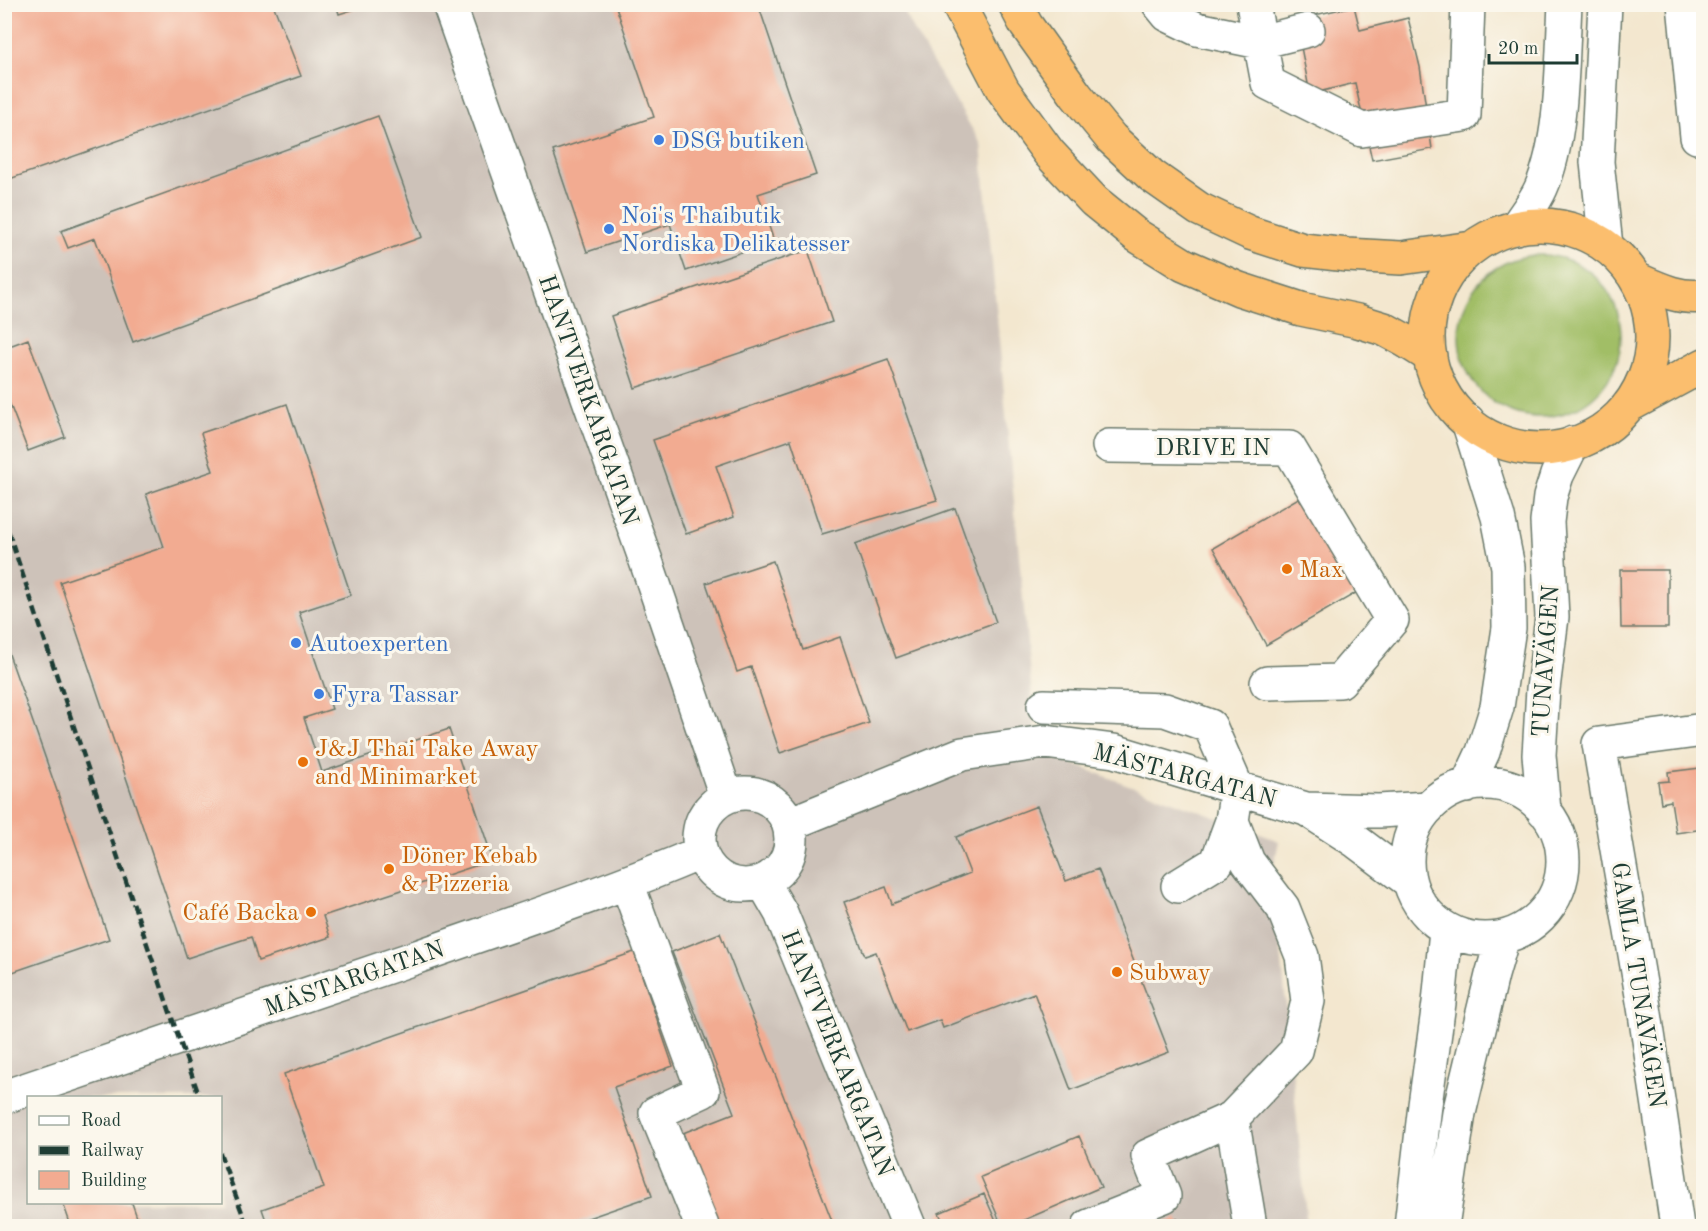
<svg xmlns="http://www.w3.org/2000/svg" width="1708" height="1231" viewBox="0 0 1708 1231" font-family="'Old Standard TT',serif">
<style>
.industrial{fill:#cdc2b9;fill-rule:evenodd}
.green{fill:#a1be66;stroke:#607e4d;stroke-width:1.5}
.building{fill:#f2ab91}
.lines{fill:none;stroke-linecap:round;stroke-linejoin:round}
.minor-casing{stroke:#69786a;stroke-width:36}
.highway-casing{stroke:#69786a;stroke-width:36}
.minor{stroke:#fff;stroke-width:33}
.highway{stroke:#fbbe6e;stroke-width:33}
.rail{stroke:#1f3d34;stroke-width:4.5;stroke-dasharray:9 4.5;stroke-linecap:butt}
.shop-dot{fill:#3f7fe0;stroke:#fbf7ec;stroke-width:2}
.food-dot{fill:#e8710a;stroke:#fbf7ec;stroke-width:2}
.labels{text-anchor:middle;stroke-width:6;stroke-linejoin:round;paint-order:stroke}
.shop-label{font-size:24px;fill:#366cbe;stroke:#fbf7ec;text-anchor:start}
.street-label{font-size:24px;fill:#1f3d34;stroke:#fbf7ec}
.food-label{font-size:24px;fill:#c56008;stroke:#fbf7ec;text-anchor:start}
</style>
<rect width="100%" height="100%" fill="#fbf7ec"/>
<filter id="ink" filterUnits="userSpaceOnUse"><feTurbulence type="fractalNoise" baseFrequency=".0167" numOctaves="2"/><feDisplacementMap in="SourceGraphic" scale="12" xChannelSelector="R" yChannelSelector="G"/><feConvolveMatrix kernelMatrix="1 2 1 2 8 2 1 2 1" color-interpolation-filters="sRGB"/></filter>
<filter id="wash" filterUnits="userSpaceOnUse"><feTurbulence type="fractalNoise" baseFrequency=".008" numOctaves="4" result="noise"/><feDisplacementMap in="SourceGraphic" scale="24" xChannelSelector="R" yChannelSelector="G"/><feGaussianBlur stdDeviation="1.35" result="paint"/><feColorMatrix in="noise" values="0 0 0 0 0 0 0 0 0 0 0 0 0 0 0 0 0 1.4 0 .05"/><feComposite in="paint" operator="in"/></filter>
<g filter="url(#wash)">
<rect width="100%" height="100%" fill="#f3e7cf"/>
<path class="industrial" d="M5,5H902L909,23L981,144L1037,751L1279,841L1273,868L1307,1226H5ZM28,1098H220V1202H28Z"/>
<path class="green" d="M1459 336a81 81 0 1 1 162 0a81 81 0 1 1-162 0Z"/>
<g id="blocks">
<path class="building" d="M4,4H273L301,76L4,181Z
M336,4H368V5L339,14Z
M615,4H758L816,175L758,194L774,241L686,271L670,224L587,252L553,151L654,117Z
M1354,6L1360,30L1408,18L1420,67L1432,149L1372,160L1355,83L1310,94L1301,47L1306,17Z
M378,116L422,237L133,342L95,238L68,248L61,231Z
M808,250L832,322L635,388L611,316Z
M28,339L65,437L28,451L4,389V348Z
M888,359L937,500L822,534L791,440L716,466L734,517L686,534L653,440Z
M287,404L351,595L299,612L332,709L304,718L322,772L449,729L493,860L323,916L330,937L258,961L251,937L187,958L60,582L164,547L146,494L213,471L201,433Z
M1307,493L1361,590L1266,645L1213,548Z
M955,508L996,622L896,658L855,544Z
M773,561L803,650L840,637L869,723L780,753L751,667L737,672L706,583Z
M1620,570H1668V628H1621Z
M4,640L109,939L4,975Z
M1700,768L1704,787V829L1676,833L1671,801L1661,803L1658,782L1669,781L1668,772Z
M1037,806L1066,881L1098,869L1169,1052L1071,1090L1034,993L943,1028L940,1020L907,1032L876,952L865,956L844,902L886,887L892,904L970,873L956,837Z
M720,933L834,1226H763L760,1220L744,1226H719L683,1133L734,1113L672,952Z
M634,952L673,1066L614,1087L652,1196L565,1226H268L262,1209L324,1188L284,1074Z
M1079,1136L1101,1187L1010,1226H1002L981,1177Z
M984,1194L998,1226H945L939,1213Z
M63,1203H132L140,1226H71Z
M1177,1218L1180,1226H1157Z"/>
</g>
</g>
<g filter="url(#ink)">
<use href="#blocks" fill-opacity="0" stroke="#69786a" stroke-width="1.5"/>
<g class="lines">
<g class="minor-casing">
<path id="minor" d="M449,4L646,561L726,796
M1159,4L1168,15L1197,29L1260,42L1308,30
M1253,4L1268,83L1362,130L1464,115L1468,4
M1605,4L1597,162L1606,246
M1684,4L1697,137H1704
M1516,228C1524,215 1535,202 1541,188C1563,139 1562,59 1565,4
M1109,446L1289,448L1392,620L1340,681L1267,683
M1044,706L1165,710L1210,726L1237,788L1232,821L1248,862L1283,908L1302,956L1308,1001L1296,1051L1232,1118L1148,1156L1164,1196L1089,1226
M1407 861a78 78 0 1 1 156 0a78 78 0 1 1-156 0Z
M1467,786L1483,752L1497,707L1509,628L1508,567L1498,517L1468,421
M699 839a46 46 0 1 1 92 0a46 46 0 1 1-92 0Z
M1306,809L1379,811L1428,808
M1544,811L1539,755L1543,689L1552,617L1547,522L1550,497L1557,475L1573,443
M789,824L962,754L1045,742L1114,751L1306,809L1357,842L1409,881
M763,882L781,913L909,1226
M627,883L703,1091L656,1113L702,1226
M1178,886L1217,862L1232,821
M4,1097C141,1051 278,1005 414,958C510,924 606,893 700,853
M1232,1118L1250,1226
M1411,1226L1425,1105L1439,1003L1446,930
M1442,1226L1459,1113L1492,975L1503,937
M1677,1226L1644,1007L1599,744L1704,730"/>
</g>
<g class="highway-casing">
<path id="highway" d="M958,4L1003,90L1049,153L1094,201L1136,235L1184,265L1239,289L1301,309L1358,321L1384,329L1406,341L1430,356
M1015,4L1026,25L1076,95L1111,138L1152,176L1199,209L1250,233L1303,250L1347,255L1401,258L1472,248
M1428 337a112 112 0 1 1 224 0a112 112 0 1 1-224 0Z
M1636,279C1659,289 1678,299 1704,296
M1628,406L1704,365"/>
</g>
<use href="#minor" class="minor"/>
<use href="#highway" class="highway"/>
<path class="rail" d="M4,519L179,1039L200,1098
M220,1153L247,1226"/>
</g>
</g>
<g class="shop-dot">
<circle cx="659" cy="140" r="6"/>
<circle cx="609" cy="229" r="6"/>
<circle cx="296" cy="643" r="6"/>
<circle cx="319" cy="694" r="6"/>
</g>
<g class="food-dot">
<circle cx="1287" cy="569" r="6"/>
<circle cx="303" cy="762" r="6"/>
<circle cx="389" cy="869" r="6"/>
<circle cx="311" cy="912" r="6"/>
<circle cx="1117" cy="972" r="6"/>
</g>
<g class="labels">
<g class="shop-label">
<text x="671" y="148">DSG butiken</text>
<text x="621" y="223">Noi's Thaibutik<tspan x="621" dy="28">Nordiska Delikatesser</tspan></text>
<text x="308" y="651">Autoexperten</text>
<text x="331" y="702">Fyra Tassar</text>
</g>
<g class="street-label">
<text transform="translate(589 400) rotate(71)" y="8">HANTVERKARGATAN</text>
<text x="1213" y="455">DRIVE IN</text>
<text transform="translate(1545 661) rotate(-86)" y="8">TUNAVÄGEN</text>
<text transform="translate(1185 775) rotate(15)" y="8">MÄSTARGATAN</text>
<text transform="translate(354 978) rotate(-19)" y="8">MÄSTARGATAN</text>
<text transform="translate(1639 985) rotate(81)" y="8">GAMLA TUNAVÄGEN</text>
<text transform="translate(838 1053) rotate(68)" y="8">HANTVERKARGATAN</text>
</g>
<g class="food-label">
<text x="1299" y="577">Max</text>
<text x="315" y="756">J&amp;J Thai Take Away<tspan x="315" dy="28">and Minimarket</tspan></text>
<text x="401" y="863">Döner Kebab<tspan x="401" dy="28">&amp; Pizzeria</tspan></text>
<text x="299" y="920" text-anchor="end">Café Backa</text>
<text x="1129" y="980">Subway</text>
</g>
</g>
<rect width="1708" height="1231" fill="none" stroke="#fbf7ec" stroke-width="24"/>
<rect x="27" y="1096" width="195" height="108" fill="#fbf7ec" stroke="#a3ada2" stroke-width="1.5"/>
<rect x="39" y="1116" width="30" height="9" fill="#ffffff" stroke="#a3ada2" stroke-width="1.5"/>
<text x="81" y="1126" font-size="18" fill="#1f3d34">Road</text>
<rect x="39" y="1146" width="30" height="9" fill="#1f3d34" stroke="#a3ada2" stroke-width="1.5"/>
<text x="81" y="1156" font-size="18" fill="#1f3d34">Railway</text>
<rect x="39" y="1171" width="30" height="18" fill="#f2ab91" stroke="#a3ada2" stroke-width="1.5"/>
<text x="81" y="1186" font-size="18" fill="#1f3d34">Building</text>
<path d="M1489 54v9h88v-9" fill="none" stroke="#1f3d34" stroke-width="3"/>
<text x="1498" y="54" font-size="18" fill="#1f3d34" stroke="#fbf7ec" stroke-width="4.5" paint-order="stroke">20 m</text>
</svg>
